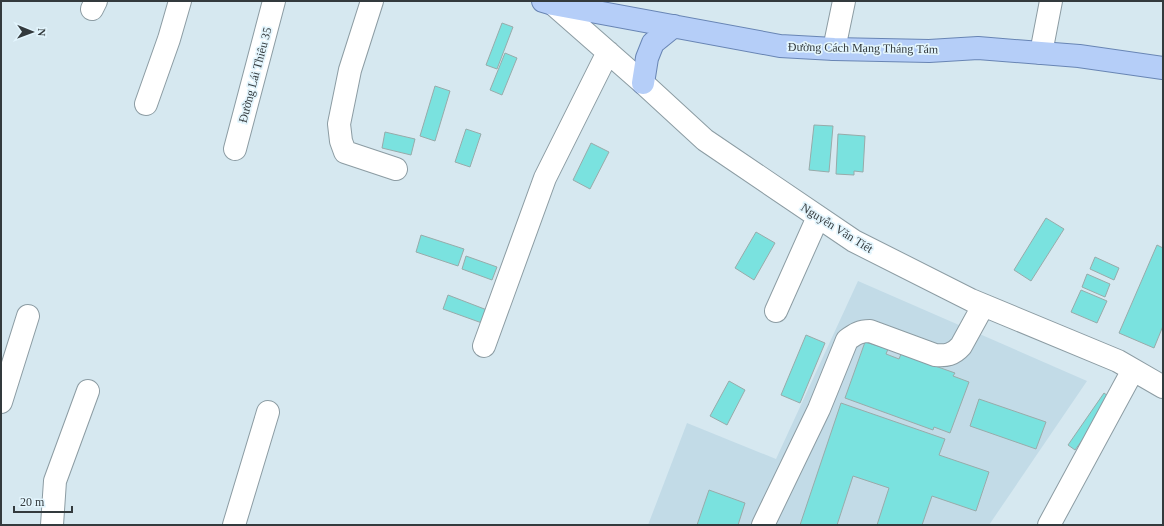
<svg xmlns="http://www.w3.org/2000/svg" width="1164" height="526" viewBox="0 0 1164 526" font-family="Georgia,serif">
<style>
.built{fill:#c2dbe7}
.building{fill:#7ae2df;stroke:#98abaa}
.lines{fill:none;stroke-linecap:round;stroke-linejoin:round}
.minor-casing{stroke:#8c9ca3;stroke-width:24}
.major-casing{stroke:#6885b4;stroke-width:24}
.minor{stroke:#fff;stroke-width:22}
.major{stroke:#b5cef8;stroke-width:22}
.labels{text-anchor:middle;stroke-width:3.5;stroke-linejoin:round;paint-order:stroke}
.street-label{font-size:12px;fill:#333a3d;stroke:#e3f5fd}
</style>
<rect width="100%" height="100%" fill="#d6e8f0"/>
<path class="built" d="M858,281L1087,381L989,525H648L687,423L776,459Z"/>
<path class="building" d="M502,23L513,27L497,69L486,65Z
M505,53L517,58L502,95L490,90Z
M435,86L450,91L435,141L420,136Z
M814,125L833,126L829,172L809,170Z
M466,129L481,134L470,167L455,162Z
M385,132L415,139L411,155L382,148Z
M838,134L865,136L863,172L854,171V175L836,174Z
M591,143L609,152L590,189L573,180Z
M1046,218L1064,229L1031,281L1014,270Z
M756,232L775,243L754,280L735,268Z
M421,235L464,249L458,266L416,252Z
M1157,245L1163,248V326L1154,348L1119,333Z
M466,256L497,267L492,280L462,269Z
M1095,257L1119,268L1114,280L1090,269Z
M1087,274L1110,284L1105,297L1082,287Z
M1081,290L1107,301L1097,323L1071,312Z
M448,295L487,310L482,323L443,309Z
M806,335L825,343L800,403L781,395Z
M865,342L888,349L886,354L899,359L901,354L955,373L953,376L969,382L950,433L934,427L933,430L845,398Z
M729,381L745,390L727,425L710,416Z
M1104,393L1112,399L1075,450L1068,445Z
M979,399L1046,422L1036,449L970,426Z
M841,403L945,439L939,455L989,472L976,511L932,496L922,525H877L889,488L853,476L837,525H800Z
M709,490L745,503L738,525H697Z"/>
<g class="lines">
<g class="minor-casing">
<path id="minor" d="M372,1L350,70L339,124L341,141L345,152L396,169
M553,4L643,83L705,140L854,241L971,300L1118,361L1163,387
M92,9L96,1
M834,49L844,1
M1041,53L1051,1
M146,104L169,39L180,1
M235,149L274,1
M776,311L818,217
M484,346L545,178L608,52
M1,402L28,316
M52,525L55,481L88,391
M234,525L268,412
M763,525L819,409L847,340C855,334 860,331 870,331L935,355C946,356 953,355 961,346L983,306
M1049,525L1133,370"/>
</g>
<g class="major-casing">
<path id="major" d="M543,1L553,4L780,46L834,49L929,51L978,48L1079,56L1163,68
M643,83L647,58L653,43L674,26"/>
</g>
<use href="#minor" class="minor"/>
<use href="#major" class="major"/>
</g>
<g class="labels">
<g class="street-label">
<text transform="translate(863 48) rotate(1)" y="4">Đường Cách Mạng Tháng Tám</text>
<text transform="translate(255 75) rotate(-75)" y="4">Đường Lái Thiêu 35</text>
<text transform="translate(837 228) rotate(32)" y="4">Nguyễn Văn Tiết</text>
</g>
</g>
<rect width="1164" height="526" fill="none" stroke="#333a3d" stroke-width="4"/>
<g transform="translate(32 32) rotate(91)" stroke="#e3f5fd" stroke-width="3" paint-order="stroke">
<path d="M0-3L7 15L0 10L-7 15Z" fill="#333a3d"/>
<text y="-6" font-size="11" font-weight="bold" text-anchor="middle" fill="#333a3d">N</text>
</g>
<path d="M14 506v6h58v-6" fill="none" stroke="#333a3d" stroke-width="2"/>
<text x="20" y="506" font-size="12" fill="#333a3d" stroke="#e3f5fd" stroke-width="3" paint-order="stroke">20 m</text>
</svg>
